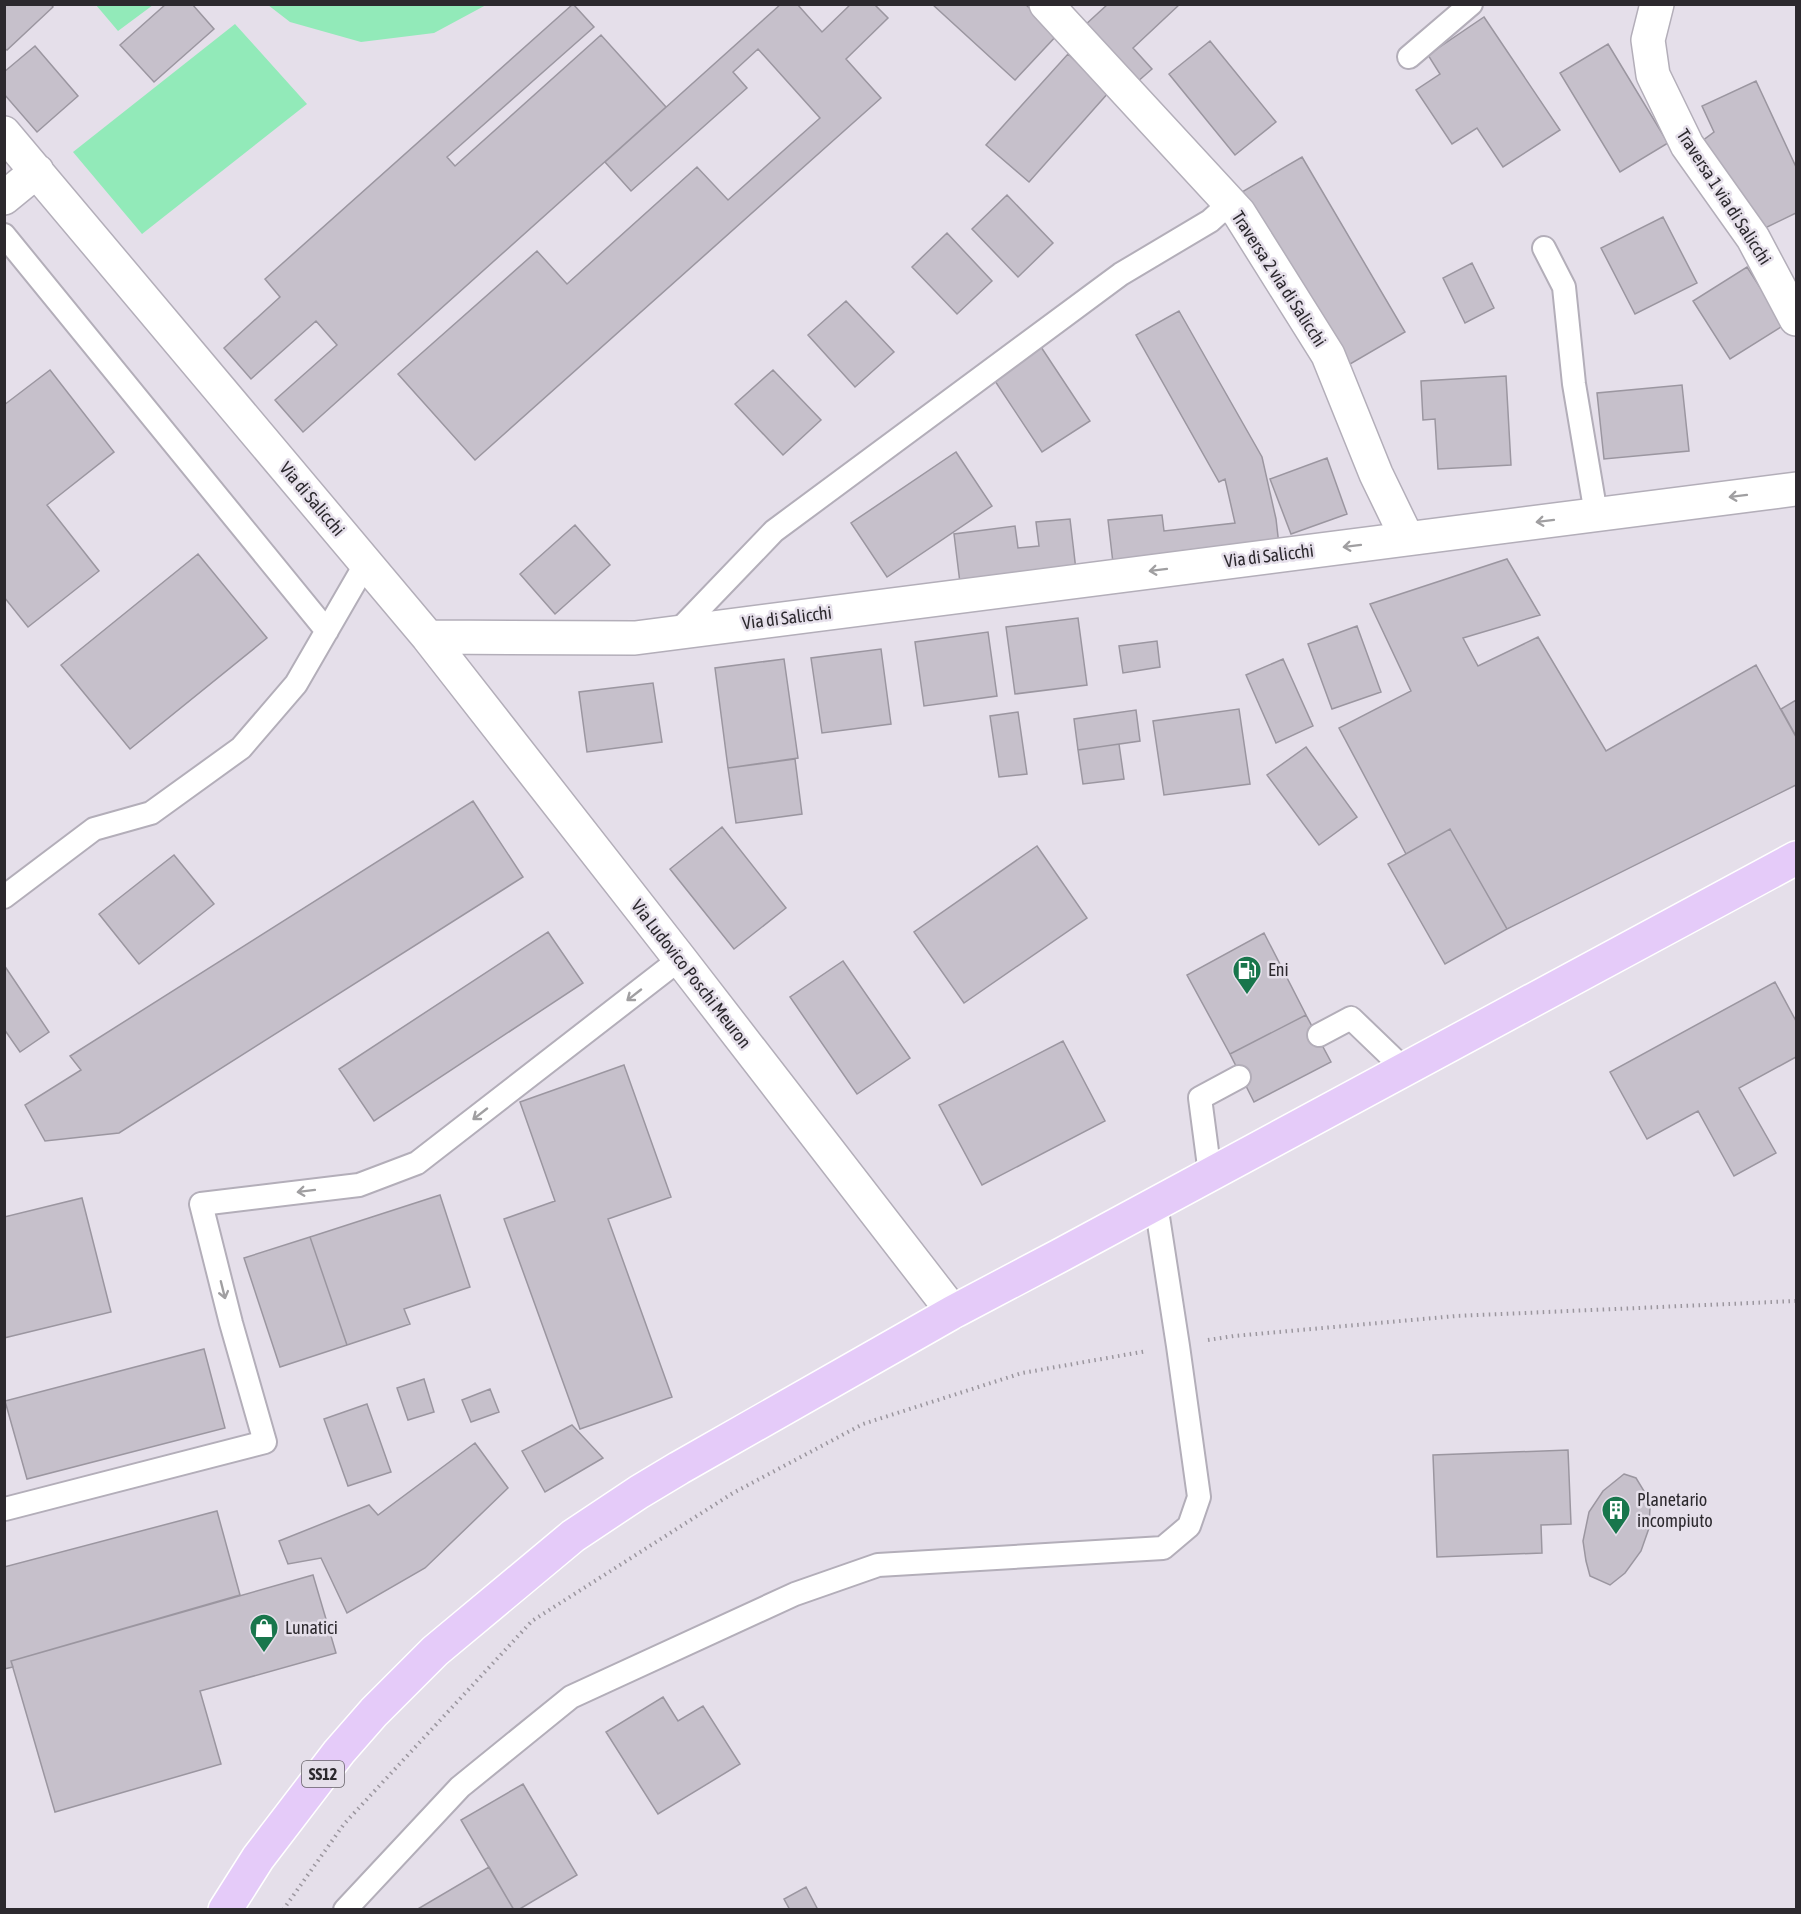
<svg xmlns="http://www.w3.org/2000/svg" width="1801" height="1914" viewBox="0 0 1801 1914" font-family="'Asap Condensed',sans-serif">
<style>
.green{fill:#92eab9}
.building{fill:#c6c0cb;stroke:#9b96a0;stroke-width:1.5}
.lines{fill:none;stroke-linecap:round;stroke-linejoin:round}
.service-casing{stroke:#b3aeb9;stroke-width:26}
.minor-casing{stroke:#b3aeb9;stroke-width:36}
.primary-casing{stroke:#fff;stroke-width:36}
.path{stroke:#9b969e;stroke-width:4;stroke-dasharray:1.5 4.5;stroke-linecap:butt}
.service{stroke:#fff;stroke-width:22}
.minor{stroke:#fff;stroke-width:33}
.primary{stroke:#e5cbf9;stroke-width:33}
.oneway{stroke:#a09fa1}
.labels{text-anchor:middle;stroke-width:5;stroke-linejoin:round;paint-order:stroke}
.shield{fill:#e5dfea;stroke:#646066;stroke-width:1.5}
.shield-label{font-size:16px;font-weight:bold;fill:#2c292e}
.street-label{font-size:18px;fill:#2c292e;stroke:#e5dfea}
.poi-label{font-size:18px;fill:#2c292e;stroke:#e5dfea;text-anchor:start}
</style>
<rect width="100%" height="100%" fill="#e5dfea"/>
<path class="green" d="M96,5H153L118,31Z
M268,5H486L434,33L361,42L290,22Z
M235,24L307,104L142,234L73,152Z"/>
<path class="building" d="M4,4H51L53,7L7,50L4,48Z
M166,4H192L214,29L154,82L120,45Z
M573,4L594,27L447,157L455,166L601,35L666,107L303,432L275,400L337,345L316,321L251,379L224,348L280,297L265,279Z
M781,4H797L822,32L851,4H874L888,18L846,59L881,98L475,460L398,374L537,251L567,284L697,167L728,200L820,118L758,49L733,72L747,88L631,191L605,162Z
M932,4H1025L1058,34L1015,80Z
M1108,4H1180L1133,48L1152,69L1136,83L1084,26Z
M1484,17L1560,130L1503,167L1477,128L1452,144L1416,90L1440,74L1428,55Z
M1210,41L1276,122L1235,155L1169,74Z
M1608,44L1668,143L1620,172L1560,73Z
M35,46L78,96L37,132L4,94V72Z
M1068,54L1109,92L1029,182L986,145Z
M1756,81L1796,167V213L1761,230L1698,144L1714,132L1702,106Z
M1302,157L1405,332L1345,367L1242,192Z
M1007,195L1053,243L1018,277L972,229Z
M1663,217L1697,283L1635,314L1601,248Z
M947,233L992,281L957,314L912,267Z
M1472,263L1494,308L1465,323L1443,278Z
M1747,267L1784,325L1730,359L1693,301Z
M846,301L894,352L855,387L808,335Z
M1179,311L1262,457L1276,519L1279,545L1113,563L1108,520L1162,515L1164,531L1235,523L1225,479L1219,482L1136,335Z
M1041,347L1090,421L1042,452L993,378Z
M50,370L114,452L47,505L99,571L28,627L4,597V405Z
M773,370L821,420L783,455L735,404Z
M1506,376L1511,465L1438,469L1435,419L1423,420L1421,381Z
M1682,385L1689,451L1604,459L1597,393Z
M956,452L992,506L887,577L851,523Z
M1327,458L1347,514L1291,534L1270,479Z
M1070,519L1076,570L960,583L954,534L1015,526L1018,548L1039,546L1036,522Z
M575,525L610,565L555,614L520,574Z
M198,554L267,638L130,749L61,665Z
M1507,559L1540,615L1463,638L1478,666L1538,637L1606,751L1756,665L1796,737V785L1507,929L1450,829L1406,854L1339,728L1411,691L1370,604Z
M1078,618L1087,685L1015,694L1006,627Z
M1357,626L1381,692L1332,709L1308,644Z
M988,632L997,696L924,706L915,642Z
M1157,641L1160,667L1123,673L1119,646Z
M881,649L891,724L822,733L811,658Z
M784,659L798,758L728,768L715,668Z
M1283,659L1313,726L1276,743L1246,675Z
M653,683L662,742L587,752L579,692Z
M1796,700V736L1781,709Z
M1239,709L1250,784L1164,795L1153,721Z
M1136,710L1140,741L1078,750L1074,719Z
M1018,712L1027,774L999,777L990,716Z
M1119,744L1124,779L1083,784L1078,750Z
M1306,747L1357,817L1319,845L1267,775Z
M795,759L802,814L736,823L728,768Z
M473,801L523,877L119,1133L45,1141L25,1105L81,1070L70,1056Z
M722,827L786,908L734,949L670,869Z
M1450,829L1507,929L1445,964L1388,864Z
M1037,846L1087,918L964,1003L914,932Z
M174,855L214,904L139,964L99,914Z
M548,932L583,983L374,1121L339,1069Z
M1264,933L1306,1015L1230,1054L1187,975Z
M843,961L910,1058L857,1094L790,997Z
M4,965L49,1032L20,1052L4,1029Z
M1775,982L1796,1021V1057L1739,1088L1776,1153L1734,1176L1698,1111L1647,1139L1610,1072Z
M1306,1015L1331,1062L1254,1102L1230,1054Z
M1063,1041L1105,1121L982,1185L939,1105Z
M624,1065L671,1197L608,1219L672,1397L580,1429L504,1219L555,1201L520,1102Z
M440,1195L470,1287L404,1309L410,1324L347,1345L310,1237Z
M82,1198L111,1312L4,1338V1217Z
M310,1237L347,1345L280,1367L244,1258Z
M204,1349L225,1428L27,1479L5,1401Z
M424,1379L434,1412L408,1420L397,1388Z
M490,1389L499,1412L471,1422L462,1400Z
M367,1404L391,1472L348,1486L324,1419Z
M572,1425L603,1458L545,1492L522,1451Z
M475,1443L508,1488L425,1568L347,1613L321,1558L288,1564L279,1541L369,1505L378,1515Z
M1568,1450L1571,1524L1541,1525L1542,1553L1437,1557L1433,1455Z
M1624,1474L1636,1478L1644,1491L1650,1507L1649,1528L1641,1551L1625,1573L1610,1585L1590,1576L1586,1561L1583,1541L1589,1512L1603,1491Z
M217,1511L240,1595L11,1661L13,1667L4,1669V1567Z
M313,1575L336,1653L200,1691L221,1764L55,1812L11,1661Z
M663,1697L678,1721L703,1706L740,1764L658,1814L606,1732Z
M523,1784L577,1875L518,1910H514L461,1820Z
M489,1867L514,1910H416Z
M806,1887L818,1910H790L784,1899Z"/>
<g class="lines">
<g class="service-casing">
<path id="service" d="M1409,57L1471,4
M4,235L327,631
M1544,248L1564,287L1574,384L1596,514
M677,632L774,531L1121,274L1210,221L1230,203
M4,897L94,829L151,813L241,748L296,684L366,563
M1319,1035L1351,1018L1404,1069
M1210,1174L1200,1098L1239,1077
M5,1509L265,1442L231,1323L201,1204L359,1185L417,1163L680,959
M345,1910L460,1787L571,1697L795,1594L878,1565L1163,1548L1189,1526L1199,1497L1178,1346L1156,1204"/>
</g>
<g class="minor-casing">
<path id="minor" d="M1046,4L1239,213L1328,355L1376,474L1407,538
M1657,4L1648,40L1653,75L1687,145L1753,238L1796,319
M4,133L428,637L680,959L953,1312
M4,198L37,171
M428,637L635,638L1796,489"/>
</g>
<g class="primary-casing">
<path id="primary" d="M225,1910L258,1858L339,1752L374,1712L435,1651L573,1536L639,1492L679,1468L953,1312L1059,1256L1796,858"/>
</g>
<path class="path" d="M1208,1340L1234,1336L1456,1316L1796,1301
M283,1910L344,1824L532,1621L733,1493L863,1424L1022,1373L1147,1351"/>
<use href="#service" class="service"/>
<use href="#minor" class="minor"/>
<use href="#primary" class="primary"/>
</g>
<defs><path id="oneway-shaft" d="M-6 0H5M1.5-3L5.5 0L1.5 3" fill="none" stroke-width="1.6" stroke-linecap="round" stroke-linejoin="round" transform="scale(1.5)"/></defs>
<g class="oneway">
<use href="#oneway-shaft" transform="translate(1738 496) rotate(173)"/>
<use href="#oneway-shaft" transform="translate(1545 521) rotate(173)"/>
<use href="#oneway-shaft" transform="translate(1352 546) rotate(173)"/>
<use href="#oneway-shaft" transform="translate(1158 570) rotate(173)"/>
<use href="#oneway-shaft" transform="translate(634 995) rotate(142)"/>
<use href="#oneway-shaft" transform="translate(480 1114) rotate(142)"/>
<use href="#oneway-shaft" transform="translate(306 1191) rotate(173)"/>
<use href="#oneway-shaft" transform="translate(223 1290) rotate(76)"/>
</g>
<defs>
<g id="fuel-pin" transform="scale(1.5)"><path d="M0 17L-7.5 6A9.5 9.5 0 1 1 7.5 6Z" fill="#18764c" stroke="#e5dfea"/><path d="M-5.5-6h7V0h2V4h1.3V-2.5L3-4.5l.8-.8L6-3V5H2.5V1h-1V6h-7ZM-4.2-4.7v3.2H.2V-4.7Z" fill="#fff"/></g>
<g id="building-pin" transform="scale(1.5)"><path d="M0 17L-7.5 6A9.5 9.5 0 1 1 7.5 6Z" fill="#18764c" stroke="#e5dfea"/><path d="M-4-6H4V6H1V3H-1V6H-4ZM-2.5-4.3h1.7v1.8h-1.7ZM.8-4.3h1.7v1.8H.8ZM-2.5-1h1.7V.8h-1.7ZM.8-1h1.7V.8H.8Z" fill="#fff"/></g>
<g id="shop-pin" transform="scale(1.5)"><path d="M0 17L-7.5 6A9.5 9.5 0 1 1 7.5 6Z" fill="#18764c" stroke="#e5dfea"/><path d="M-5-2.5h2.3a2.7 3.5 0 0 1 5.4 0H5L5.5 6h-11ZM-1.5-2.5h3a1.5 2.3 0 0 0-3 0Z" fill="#fff"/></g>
</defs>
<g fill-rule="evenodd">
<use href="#fuel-pin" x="1247" y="970"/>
<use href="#building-pin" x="1616" y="1510"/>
<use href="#shop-pin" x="264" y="1628"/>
</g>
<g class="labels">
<rect class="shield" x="302" y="1761" width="42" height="26" rx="4.5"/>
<g class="shield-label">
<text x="323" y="1780">SS12</text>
</g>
<g class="street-label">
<text transform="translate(1724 197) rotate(57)" y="6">Traversa 1 via di Salicchi</text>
<text transform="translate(1279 279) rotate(57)" y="6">Traversa 2 via di Salicchi</text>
<text transform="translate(312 499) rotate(50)" y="6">Via di Salicchi</text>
<text transform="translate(1269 556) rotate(-7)" y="6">Via di Salicchi</text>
<text transform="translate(787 618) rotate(-7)" y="6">Via di Salicchi</text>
<text transform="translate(691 974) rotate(52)" y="6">Via Ludovico Poschi Meuron</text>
</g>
<g class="poi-label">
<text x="1268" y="976">Eni</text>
<text x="1637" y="1506">Planetario<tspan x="1637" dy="21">incompiuto</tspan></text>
<text x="285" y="1634">Lunatici</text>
</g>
</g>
<rect width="1801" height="1914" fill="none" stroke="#2c292e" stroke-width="12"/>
</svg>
